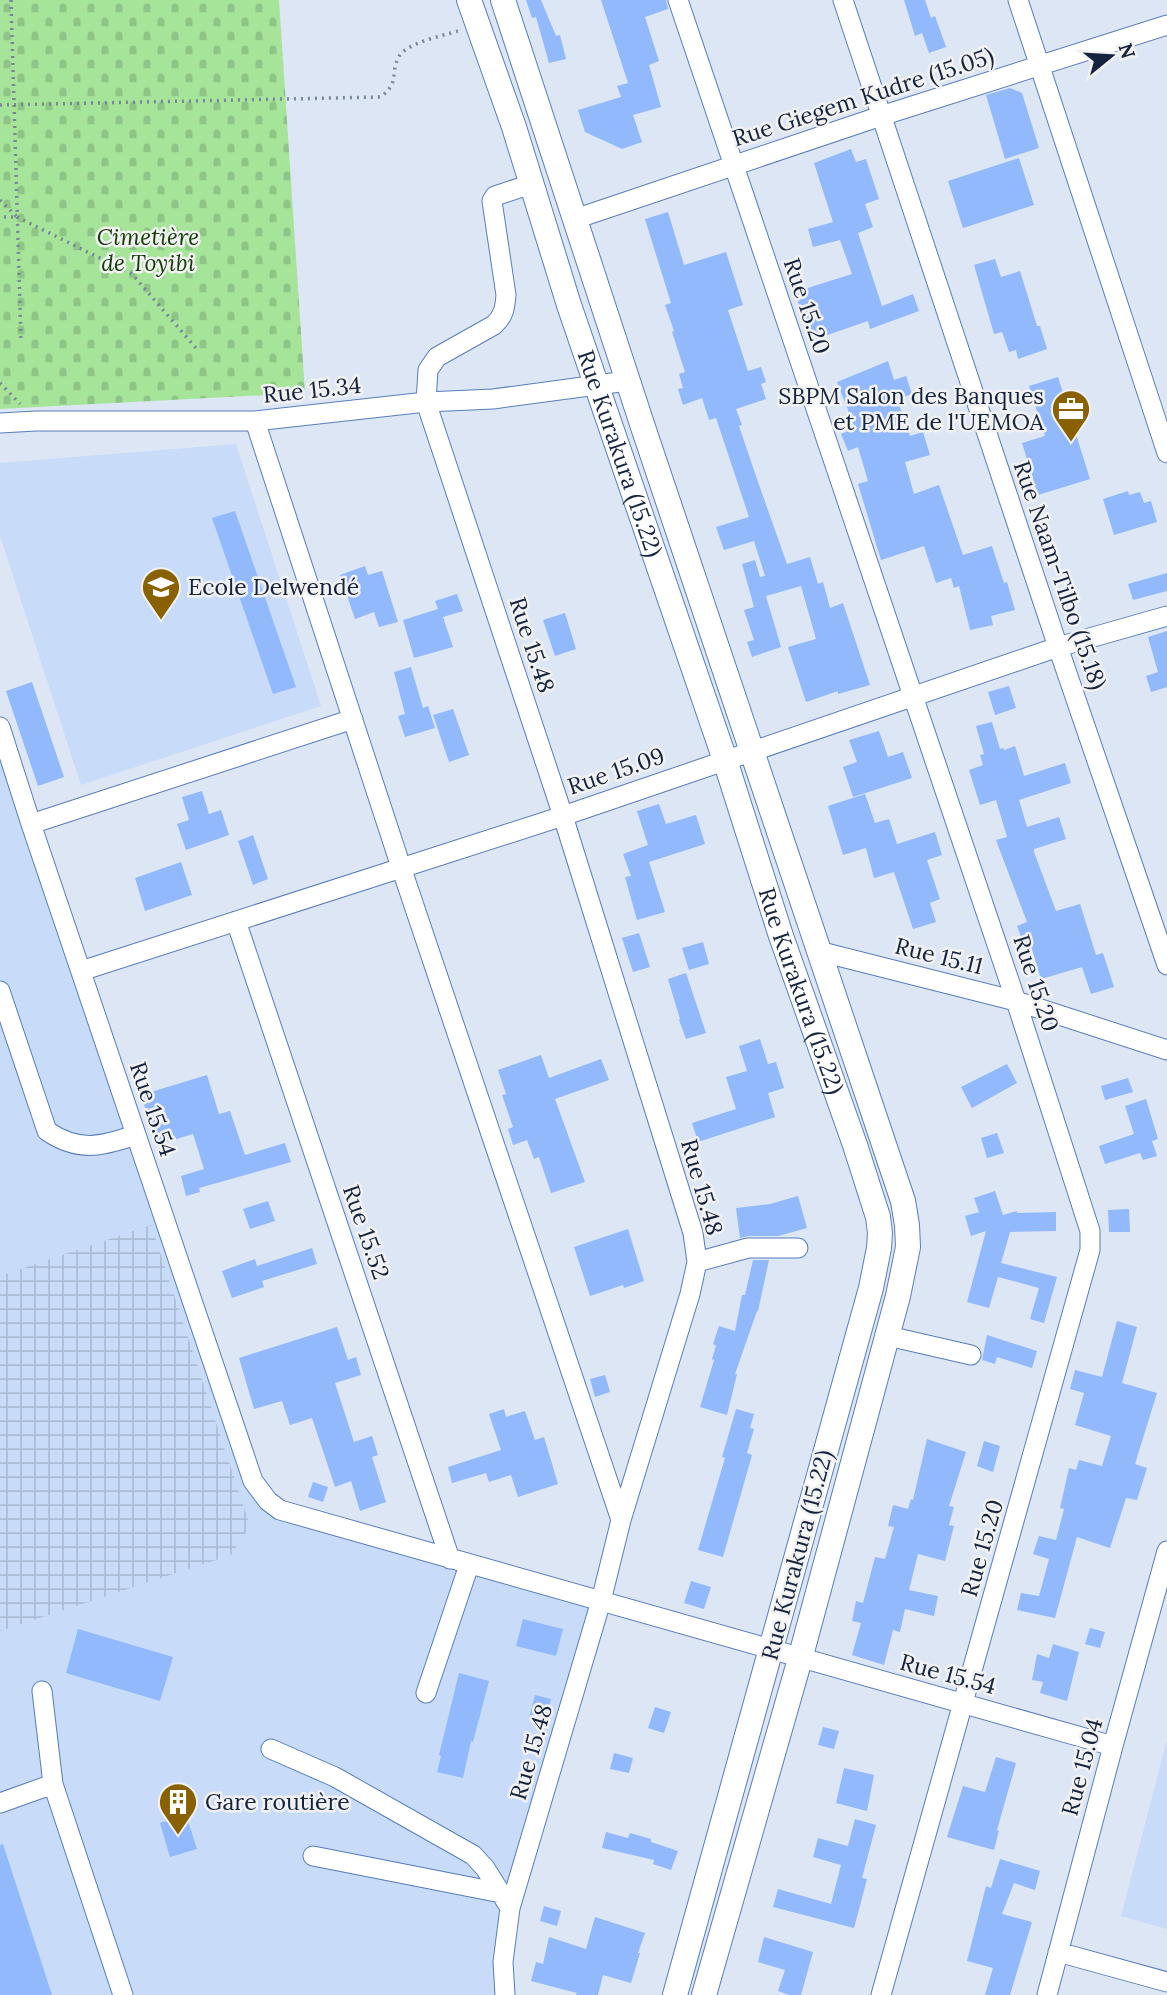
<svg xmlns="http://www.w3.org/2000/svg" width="1167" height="1995" viewBox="0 0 1167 1995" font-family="Lora,serif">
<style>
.built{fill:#c8dbf9}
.industrial{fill:url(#industrial-grid)}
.cemetery{fill:url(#cemetery-stones)}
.building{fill:#91b9fb}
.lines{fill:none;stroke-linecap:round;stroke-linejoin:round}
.minor-casing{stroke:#577dbc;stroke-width:21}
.major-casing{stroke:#577dbc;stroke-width:26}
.path{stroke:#798599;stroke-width:3.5;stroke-dasharray:2 5;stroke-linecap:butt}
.minor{stroke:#fff;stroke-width:19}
.major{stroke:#fff;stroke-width:24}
.labels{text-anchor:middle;stroke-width:5;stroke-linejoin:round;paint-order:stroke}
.street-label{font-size:23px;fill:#15243e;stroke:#f2f2f2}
.park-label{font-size:23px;font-style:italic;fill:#144008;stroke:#f2f2f2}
.poi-label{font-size:23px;fill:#15243e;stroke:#f2f2f2;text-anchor:start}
</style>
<defs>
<pattern id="industrial-grid" width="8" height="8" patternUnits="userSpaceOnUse" patternTransform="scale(1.75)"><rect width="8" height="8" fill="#c8dbf9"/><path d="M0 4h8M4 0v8" fill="none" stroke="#abbcd6"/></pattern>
<pattern id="cemetery-stones" width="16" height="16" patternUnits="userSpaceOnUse" patternTransform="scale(1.75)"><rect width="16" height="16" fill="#a6e599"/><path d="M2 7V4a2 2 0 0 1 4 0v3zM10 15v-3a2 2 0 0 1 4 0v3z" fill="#8ec485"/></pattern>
</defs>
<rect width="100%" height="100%" fill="#dde6f4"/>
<path class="built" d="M236,444L321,706L81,785L0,536V463Z
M0,727L269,1501L601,1601L511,1947L514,1995H0Z
M1167,1740V1929L1121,1916Z"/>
<path class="industrial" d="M151,1225L250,1526L231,1555L0,1631V1276Z"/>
<path class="cemetery" d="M0,0H279L305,393L0,409Z"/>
<path class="building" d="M526,0H541L556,36L560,35L566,59L549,63L536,17L532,18Z
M601,0H666L668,9L645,17L659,61L649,65L661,107L633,115L642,142L622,149L585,132L578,110L621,97L617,86L628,83Z
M904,0H925L931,18L935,16L946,47L929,53L922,33L915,36Z
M1010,88L1022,93L1039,148L1005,159L986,95Z
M851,149L856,162L866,159L879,199L865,204L873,227L858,233L882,306L913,294L919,311L870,329L868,321L810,341L795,292L852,274L840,240L813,247L808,229L833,222L814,163Z
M1019,158L1034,205L963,228L948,181Z
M668,212L684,265L726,252L743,305L728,310L748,371L761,367L766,382L761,384L766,399L736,409L742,425L739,426L758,482L787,564L810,557L818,584L823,582L830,608L843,603L870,685L838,694V691L806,702L788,647L816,639L801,586L766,596L781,647L752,657L747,642L754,640L744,610L754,607L742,564L755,560L760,577L765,576L754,541L724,550L716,527L749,517L716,418L709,420L702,398L683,405L678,389L683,388L679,374L685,372L672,332L674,331L665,305L671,303L645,219Z
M995,259L1001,277L1020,271L1037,326H1040L1047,349L1018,359L1016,350L1009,352L1002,332L994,334L974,265Z
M888,361L894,380L906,376L912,394L897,399L910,436L923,432L930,455L905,462L914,494L939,485L963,555L992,546L1004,583L1007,582L1015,610L991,616L993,625L970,630L959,586L954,588L951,578L936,583L924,546L881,560L858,484L868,481L858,447L848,451L841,434L855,428L837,382Z
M1058,377L1090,479L1038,495L1022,443L1045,436L1029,386Z
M1128,491L1129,495L1140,492L1144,503L1151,501L1157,522L1114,535L1103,499Z
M235,511L296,687L273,694L212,518Z
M365,566L368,575L382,571L398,622L379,627L374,612L355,619L340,575Z
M1167,573V591L1133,600L1128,584Z
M457,594L463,611L443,617L453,647L414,658L403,620L438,609L435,601Z
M565,613L576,649L555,656L543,620Z
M1167,631V687L1151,692L1146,676L1158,672L1148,637Z
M411,667L423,708L428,706L435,728L405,737L398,716L405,714L394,672Z
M32,682L64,777L38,786L6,691Z
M1009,686L1016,708L995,715L988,692Z
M453,709L469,755L449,762L433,715Z
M992,722L1000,749L1004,748V750L1015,746L1024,776L1065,763L1071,783L1019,800L1027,827L1059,817L1066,839L1034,849V852L1056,911L1080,904L1096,955L1103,953L1114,987L1091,994L1082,967L1041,979L1031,946L1025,948L1017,926L1027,922L996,840L1007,837L996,800L980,805L969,770L983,765L980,755L984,754L976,726Z
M879,731L888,757L903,752L912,778L853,797L843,767L857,762L849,740Z
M202,791L209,814L221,810L229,835L186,850L177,824L189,820L182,797Z
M865,794L875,823L889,819L897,844L935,832L942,855L927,860L940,899L930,903L936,922L913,929L894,872L874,878L866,848L843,855L828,806Z
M659,804L666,824L696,815L705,844L649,862L665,912L637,920L625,877L631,876L623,854L648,845L637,811Z
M253,835L268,879L253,885L238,841Z
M181,862L192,895L145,911L135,878Z
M639,933L650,967L633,972L622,938Z
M703,942L709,964L689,970L682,948Z
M686,973L706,1033L686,1039L679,1020L680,1019L668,979Z
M760,1039L768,1064L776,1062L784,1088L768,1093L775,1117L698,1142L692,1123L736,1109L726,1077L747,1071L739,1046Z
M541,1055L549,1078L601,1059L609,1080L555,1099L585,1182L551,1193L539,1157L534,1159L527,1140L513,1145L508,1129L513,1127L502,1095L506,1094L498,1070Z
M1007,1064L1017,1083L972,1108L961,1087Z
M207,1075L219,1114L230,1111L245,1155L285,1143L291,1162L199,1188L200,1192L186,1196L181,1176L204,1169L193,1134L157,1145L141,1095Z
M1128,1078L1133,1092L1105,1100L1101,1086Z
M1146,1099L1158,1139L1152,1141L1157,1156L1143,1160L1140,1153L1105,1164L1099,1146L1134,1134L1125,1106Z
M997,1133L1004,1153L987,1158L981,1138Z
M995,1191L1003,1215L1017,1211V1213L1056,1212V1231L1010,1232L1001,1263L1057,1277L1044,1323L1030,1319L1039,1288L998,1277L989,1308L967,1302L986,1231L971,1236L965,1216L979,1212L974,1198Z
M798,1196L807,1228L778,1236H748L740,1238L736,1208L770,1204Z
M268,1201L275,1221L250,1229L243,1209Z
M1129,1209L1130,1232H1109L1108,1210Z
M628,1229L644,1281L624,1288L623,1285L590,1296L574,1247Z
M312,1248L317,1264L262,1281L264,1287L232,1298L222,1271L255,1259L257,1266Z
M753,1260H769L758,1311H757L735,1374H737L727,1415L700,1407L714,1360L712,1359L716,1346L713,1344L719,1326L735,1331L742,1295H745Z
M1117,1321L1137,1327L1122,1383L1157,1393L1135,1464L1147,1468L1137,1500L1126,1498L1110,1548L1077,1537L1055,1618L1017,1610L1021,1593L1039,1596L1049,1559L1033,1554L1039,1536L1056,1540L1064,1509L1060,1508L1069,1468L1076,1470L1079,1460L1102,1466L1111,1436L1075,1425L1084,1393L1070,1389L1075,1370L1102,1377Z
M337,1327L348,1360L356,1357L361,1375L335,1383L354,1442L372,1436L378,1455L372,1457L386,1502L360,1511L351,1481L335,1487L312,1418L290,1425L282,1401L254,1409L239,1358Z
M987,1335L1037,1351L1032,1368L997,1357L995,1364L982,1360Z
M605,1375L610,1392L595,1397L590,1379Z
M504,1409L506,1417L525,1411L535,1440L544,1437L558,1484L518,1497L511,1475L489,1482L486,1473L452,1483L448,1467L501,1450L489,1414Z
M736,1409L754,1414L750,1428L754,1429L747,1453L752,1455L723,1557L698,1550L725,1458L722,1457Z
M927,1439L966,1452L949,1506L954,1507L949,1525L954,1526L945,1561L918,1554L909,1590L938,1596L934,1616L905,1609L900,1632L893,1630L884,1665L852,1655L861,1623L852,1621L856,1601L863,1603L875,1557L885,1559L894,1527L888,1526L893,1505L908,1509L911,1499L913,1500Z
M984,1441L1000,1446L993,1472L977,1466Z
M313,1482L328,1487L323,1502L308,1497Z
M691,1581L711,1587L704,1609L684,1603Z
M523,1619L563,1629L556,1656L516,1646Z
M1090,1628L1105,1632L1100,1648L1085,1644Z
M78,1629L173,1657L160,1701L66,1673Z
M1053,1644L1079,1652L1067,1701L1040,1693L1043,1682L1032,1680L1037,1654L1049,1658Z
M459,1673L489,1681L473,1742L471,1741L463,1778L437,1772L441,1756L439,1755Z
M535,1695L551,1699L545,1722L529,1718Z
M655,1707L671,1712L664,1733L648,1728Z
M823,1727L839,1731L834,1749L818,1745Z
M614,1753L633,1758L629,1773L610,1769Z
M996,1757L1016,1763L997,1830L999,1831L994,1850L947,1837L963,1786L985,1792Z
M844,1768L874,1775L867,1811L836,1803Z
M186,1815L197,1849L170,1857L160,1823Z
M855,1819L876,1825L862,1878L867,1879L854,1928L773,1907L778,1889L831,1904L841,1865L813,1857L818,1838L848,1846Z
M606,1832L628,1838L630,1833L651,1839V1842L678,1851L671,1870L653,1864L654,1860L602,1848Z
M3,1844L52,1995H0V1845Z
M1000,1859L1040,1871L1035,1890L1014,1883L1002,1914L1032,1922L1010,1995H985L993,1968L967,1961L986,1886L991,1888Z
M544,1906L561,1911L557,1926L540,1921Z
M595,1917L645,1933L638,1953H640L631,1983L603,1975L598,1995H576L577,1993L531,1981L536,1962L543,1964L549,1937L586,1949Z
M764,1937L813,1952L801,1995H789L778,1991L785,1970L758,1962Z"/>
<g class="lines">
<g class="minor-casing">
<path id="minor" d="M678,0L1016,1001L1090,1231V1250L881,1995
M843,0L1058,647L1167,965
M1018,0L1167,453
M575,219L881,116L1167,25
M255,421L401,867L621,1520
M0,423L36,421H255L426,402L493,399L627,381
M0,727L31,824L253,1481L268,1501L280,1510L1113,1746
M31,824L353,719
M236,921L450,1559
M818,951L1016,1001L1167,1050
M81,971L563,816L1058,647L1167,616
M0,991L47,1131C78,1152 101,1147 135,1135
M697,1262L748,1248H798
M888,1336L971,1355
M42,1691L53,1784L123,1995
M426,1693L469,1565
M271,1749L335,1777L473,1855L485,1868L510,1908
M0,1803L53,1784
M313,1856L501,1893
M1058,1952L1167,1982
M505,1995L503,1962L510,1908L601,1601L621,1520L690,1294L697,1262L693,1233L563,816L426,402L428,370L437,357L494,325C504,316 505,307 506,295L492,201L495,196L531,184
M1047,1995L1113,1746L1167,1551"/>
</g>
<g class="major-casing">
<g id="major">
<path id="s1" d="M469,0L514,127L569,305L725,760L781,936L855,1145L878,1217L880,1233L879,1248L871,1288L675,1995"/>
<path d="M503,0L643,427L903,1201L907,1225L908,1247L898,1296L800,1659L704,1995"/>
</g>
</g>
<path class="path" d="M11,0L21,340
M0,105L381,97C400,81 390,76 398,58C405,43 442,36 458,31
M0,200L17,217H0
M17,217L132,274L196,348
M0,383L20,404"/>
<use href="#minor" class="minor"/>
<use href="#major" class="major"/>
</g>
<defs>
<g id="office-pin" transform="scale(2.0125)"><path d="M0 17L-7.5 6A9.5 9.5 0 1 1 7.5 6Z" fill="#896100" stroke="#f2f2f2"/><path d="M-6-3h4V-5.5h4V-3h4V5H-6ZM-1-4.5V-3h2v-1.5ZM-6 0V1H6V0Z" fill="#fff"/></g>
<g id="school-pin" transform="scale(2.0125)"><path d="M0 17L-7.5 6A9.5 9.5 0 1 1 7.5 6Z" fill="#896100" stroke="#f2f2f2"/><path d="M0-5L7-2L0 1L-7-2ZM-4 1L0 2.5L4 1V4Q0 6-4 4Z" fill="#fff"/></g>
<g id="building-pin" transform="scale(2.0125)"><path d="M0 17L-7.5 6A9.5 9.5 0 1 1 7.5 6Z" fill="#896100" stroke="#f2f2f2"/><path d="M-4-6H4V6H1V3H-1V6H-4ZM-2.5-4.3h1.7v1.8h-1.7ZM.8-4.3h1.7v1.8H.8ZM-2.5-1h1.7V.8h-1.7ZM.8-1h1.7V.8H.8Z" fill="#fff"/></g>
</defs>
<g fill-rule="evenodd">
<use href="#office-pin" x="1071" y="409"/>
<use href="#school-pin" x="161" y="587"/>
<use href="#building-pin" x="178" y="1802"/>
</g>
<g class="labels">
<g class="street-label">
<text transform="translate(863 97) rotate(-18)" y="8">Rue Giegem Kudre (15.05)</text>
<text transform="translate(807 306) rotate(71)" y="8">Rue 15.20</text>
<text transform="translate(312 390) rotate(-6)" y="8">Rue 15.34</text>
<text dy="8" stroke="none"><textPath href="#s1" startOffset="478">Rue Kurakura (15.22)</textPath></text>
<text transform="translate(1060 575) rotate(71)" y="8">Rue Naam-Tilbo (15.18)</text>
<text transform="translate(532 645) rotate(72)" y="8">Rue 15.48</text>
<text transform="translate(616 771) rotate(-19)" y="8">Rue 15.09</text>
<text transform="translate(939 956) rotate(14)" y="8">Rue 15.11</text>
<text transform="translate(1036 983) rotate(72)" y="8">Rue 15.20</text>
<text dy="8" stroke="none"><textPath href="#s1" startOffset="1045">Rue Kurakura (15.22)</textPath></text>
<text transform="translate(153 1109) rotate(71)" y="8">Rue 15.54</text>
<text transform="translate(702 1187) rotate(74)" y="8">Rue 15.48</text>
<text transform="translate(366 1232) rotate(71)" y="8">Rue 15.52</text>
<text transform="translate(982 1548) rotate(-74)" y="8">Rue 15.20</text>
<text transform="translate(797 1555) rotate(-75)" y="8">Rue Kurakura (15.22)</text>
<text transform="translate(948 1674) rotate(15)" y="8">Rue 15.54</text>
<text transform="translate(531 1752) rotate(-74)" y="8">Rue 15.48</text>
<text transform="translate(1082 1767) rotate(-75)" y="8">Rue 15.04</text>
</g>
<g class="park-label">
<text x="148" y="245">Cimetière<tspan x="148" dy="26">de Toyibi</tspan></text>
</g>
<g class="poi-label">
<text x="1044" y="404" text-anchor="end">SBPM Salon des Banques<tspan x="1044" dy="26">et PME de l'UEMOA</tspan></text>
<text x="188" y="595">Ecole Delwendé</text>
<text x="205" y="1810">Gare routière</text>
</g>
</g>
<g transform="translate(1111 56) rotate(72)" stroke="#f2f2f2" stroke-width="5" paint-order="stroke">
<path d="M0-5L12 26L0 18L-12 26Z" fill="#15243e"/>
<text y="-10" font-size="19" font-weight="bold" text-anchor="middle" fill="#15243e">N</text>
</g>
</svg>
